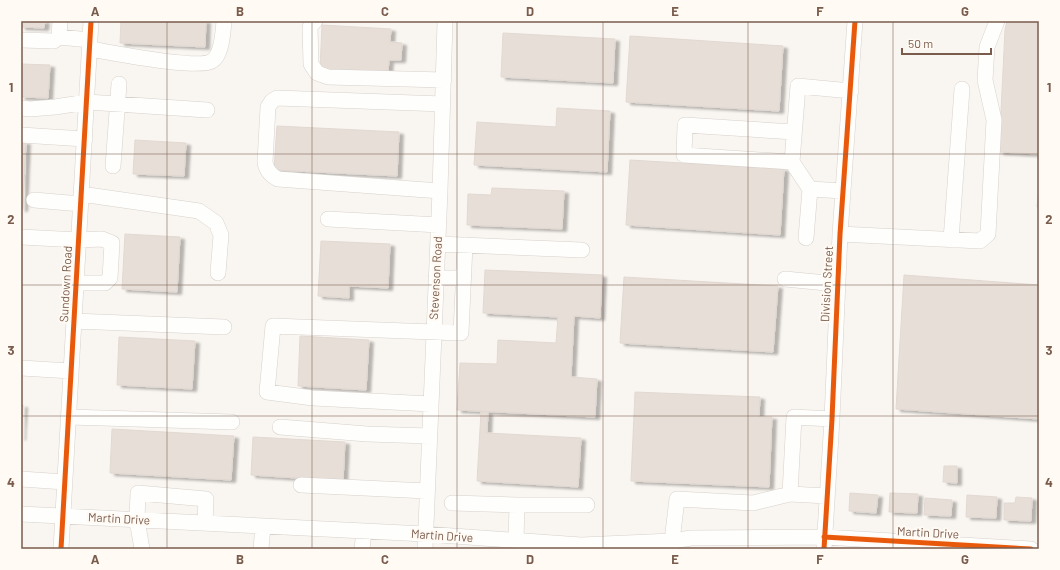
<svg xmlns="http://www.w3.org/2000/svg" width="1060" height="570" viewBox="0 0 1060 570" font-family="Barlow,sans-serif">
<style>
.building{fill:#e6ded7;stroke:#e2d8d2;filter:url(#shadow)}
.lines{fill:none;stroke-linecap:round;stroke-linejoin:round}
.minor-casing{stroke:#d7d1cb;stroke-width:16}
.minor{stroke:#fefefd;stroke-width:15}
.cycleway-casing{stroke:#fffaf3;stroke-width:8}
.cycleway{stroke:#e8590c;stroke-width:5}
.grid{fill:none;stroke:#7a5c4d;stroke-width:1;stroke-opacity:0.55}
.labels{text-anchor:middle;stroke-width:4;stroke-linejoin:round;paint-order:stroke}
.street-label{font-size:12px;fill:#7a5c4d;stroke:#fffaf3}
.neatline{fill:none;stroke:#7a5c4d;stroke-width:1.5}
.grid-label{font-size:13px;text-anchor:middle;font-weight:bold;fill:#7a5c4d}
</style>
<defs>
<filter id="shadow"><feDropShadow dx="4.5" dy="2.5" stdDeviation="1" flood-color="#0004"/></filter>
</defs>
<rect width="100%" height="100%" fill="#f9f5f0"/>
<path class="building" d="M21,21H45L44,28L21,27Z
M121,21H206L205,47L120,43Z
M1007,21H1039V154L999,152L1005,30Z
M322,25L391,29L390,42L402,43L401,60H389L388,73L320,69Z
M503,33L615,39L613,83L501,77Z
M630,36L783,46L779,111L626,102Z
M21,64L50,65L48,98L21,97Z
M557,108L610,111L607,172L474,165L477,122L556,127Z
M277,126L399,132L397,176L274,170Z
M135,140L186,143L184,176L133,174Z
M21,142H26L23,209H21Z
M630,160L784,169L780,235L626,225Z
M492,188L564,191L562,229L467,225L468,194L491,195Z
M1039,190V207H1037Z
M125,234L180,237L177,292L122,289Z
M321,241L390,244L388,288L349,286V298L318,296Z
M485,270L602,275L600,318L574,316L571,377L597,379L595,417L457,410L460,363L497,364L498,340L556,343L558,317L483,313Z
M904,275L1039,285V419L896,409Z
M624,277L778,286L773,352L620,343Z
M300,336L369,340L366,390L298,386Z
M119,337L195,341L192,389L117,385Z
M635,392L760,397L759,417H772L769,487L631,481Z
M21,405H23L21,438Z
M481,412H488L487,433L581,438L578,487L477,481Z
M112,429L234,436L231,480L110,473Z
M253,437L345,442L343,481L251,475Z
M944,466H957V483L943,482Z
M850,493L878,495L876,513L849,511Z
M890,493L918,494L917,513L889,512Z
M967,495L997,497L996,518L966,517Z
M1016,497L1032,498L1031,521L1004,520V503H1015Z
M925,498L952,500L951,516L924,515Z"/>
<g class="lines">
<g class="minor-casing">
<path id="minor" d="M315,21L310,27L311,64L317,73L328,77L444,80
M59,37L90,40
M21,40L54,41L59,37L60,21
M90,49C110,52 198,70 212,61C222,55 223,32 224,21
M21,108L30,109L55,107L87,102L207,110
M794,132L685,125L684,155L792,162L810,189
M21,135L85,139
M792,162L798,86L851,91
M113,166L119,84
M440,191L278,179C270,175 266,170 265,162L268,107L272,101L277,98L443,104
M81,194L199,211L216,223L221,235L218,273
M34,200L81,204
M328,219L439,225
M840,234L980,241L988,234L994,120L985,80L987,47L997,21
M21,237L79,240L102,239L112,243L110,278L105,283H76
M806,238L810,189L843,191
M951,240L962,89
M438,244L582,250
M436,278H464
M785,279L837,284
M74,321L224,327
M21,368L71,371
M431,404L313,398L267,392L273,326L461,333L465,245
M69,417L232,422
M280,427L367,434L429,436
M21,479L65,482
M301,485L427,491
M827,496L790,494L794,417L832,419
M452,503L517,505L516,541
M517,505H587
M21,514L425,534L581,545L672,541L691,538L824,537L1031,549
M61,549L91,21
M142,549L137,520L138,493L206,499L205,523
M261,549L263,526
M362,549L364,531
M425,549L440,191L445,21
M671,549L677,499L753,503L790,494
M824,549L832,419L840,234L855,21"/>
</g>
<use href="#minor" class="minor"/>
<g class="cycleway-casing">
<path id="cycleway" d="M824,537L1031,549
M61,549L91,21
M824,549L832,419L840,234L855,21"/>
</g>
<use href="#cycleway" class="cycleway"/>
</g>
<path class="grid" d="M167,21V549M312,21V549M457,21V549M603,21V549M748,21V549M893,21V549M21,154H1039M21,285H1039M21,416H1039"/>
<g class="labels">
<g class="street-label">
<text transform="translate(436 278) rotate(-87)" y="4">Stevenson Road</text>
<text transform="translate(66 284) rotate(-87)" y="4">Sundown Road</text>
<text transform="translate(827 284) rotate(-87)" y="4">Division Street</text>
<text transform="translate(119 519) rotate(3)" y="4">Martin Drive</text>
<text transform="translate(928 533) rotate(3)" y="4">Martin Drive</text>
<text transform="translate(442 536) rotate(4)" y="4">Martin Drive</text>
</g>
</g>
<rect width="1060" height="570" fill="none" stroke="#fffaf3" stroke-width="44"/>
<path d="M902 48v6h89v-6" fill="none" stroke="#7a5c4d" stroke-width="2"/>
<text x="908" y="48" font-size="12" fill="#7a5c4d" stroke="#fffaf3" stroke-width="3" paint-order="stroke">50 m</text>
<rect x="22" y="22" width="1016" height="526" class="neatline"/>
<g class="grid-label">
<text x="95" y="16">A</text>
<text x="240" y="16">B</text>
<text x="385" y="16">C</text>
<text x="530" y="16">D</text>
<text x="675" y="16">E</text>
<text x="820" y="16">F</text>
<text x="965" y="16">G</text>
<text x="11" y="92">1</text>
<text x="1049" y="92">1</text>
<text x="11" y="224">2</text>
<text x="1049" y="224">2</text>
<text x="11" y="355">3</text>
<text x="1049" y="355">3</text>
<text x="11" y="487">4</text>
<text x="1049" y="487">4</text>
<text x="95" y="564">A</text>
<text x="240" y="564">B</text>
<text x="385" y="564">C</text>
<text x="530" y="564">D</text>
<text x="675" y="564">E</text>
<text x="820" y="564">F</text>
<text x="965" y="564">G</text>
</g>
</svg>
